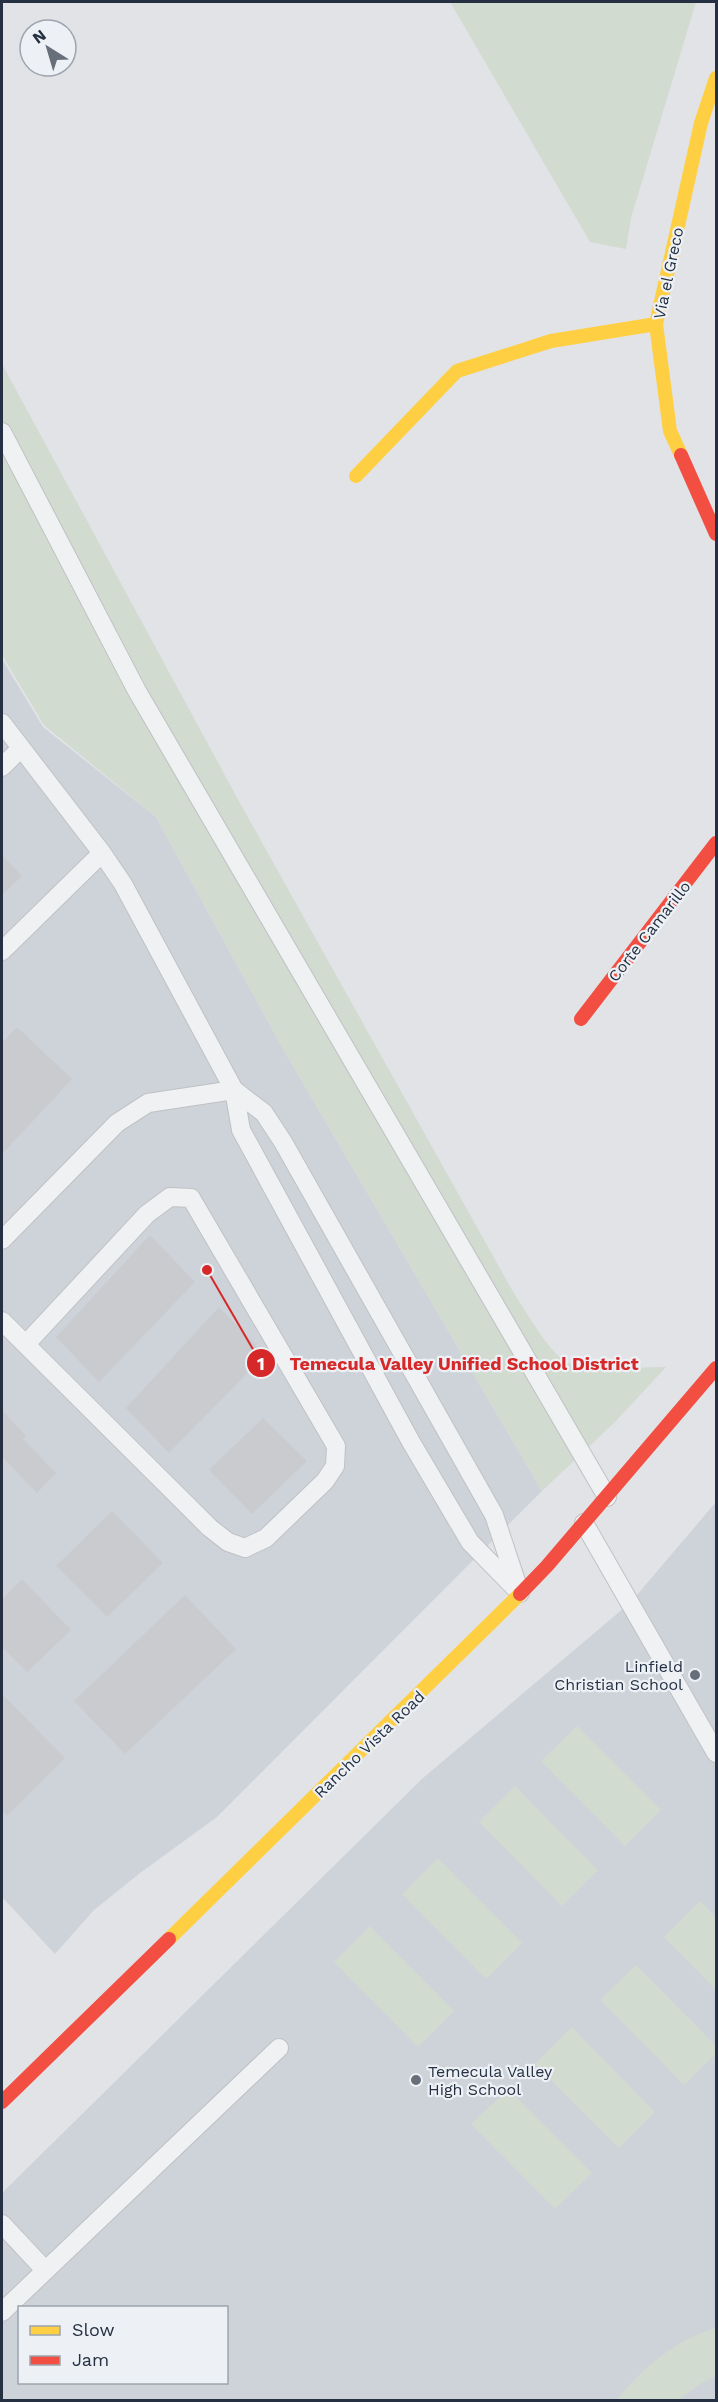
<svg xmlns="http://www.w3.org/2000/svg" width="718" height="2402" viewBox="0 0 718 2402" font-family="'Work Sans',sans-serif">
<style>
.built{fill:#ced3da;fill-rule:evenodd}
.green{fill:#d1dbd0}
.building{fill:#c9cbcf}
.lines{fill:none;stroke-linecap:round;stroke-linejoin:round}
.lane-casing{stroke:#bfc1c4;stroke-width:20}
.lane{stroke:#f0f1f3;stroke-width:18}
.slow{stroke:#ffcf43;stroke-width:14}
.jam{stroke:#f24e42;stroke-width:14}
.poi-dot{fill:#676f7b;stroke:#edf1f6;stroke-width:2}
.labels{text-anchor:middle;stroke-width:4.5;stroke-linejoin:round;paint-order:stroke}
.street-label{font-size:16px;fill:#253142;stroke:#edf1f6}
.poi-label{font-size:16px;fill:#253142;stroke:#edf1f6;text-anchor:end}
.leader{fill:none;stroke:#d62828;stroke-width:2}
.callout-dot{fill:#d62828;stroke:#edf1f6;stroke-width:2}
.mark-label{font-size:18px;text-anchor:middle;font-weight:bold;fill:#fff}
.callout-label{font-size:18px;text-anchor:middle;font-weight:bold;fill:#d62828;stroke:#edf1f6;stroke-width:4.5;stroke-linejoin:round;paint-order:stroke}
</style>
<rect width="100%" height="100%" fill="#e1e3e6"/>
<path class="built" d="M2,659L43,727L156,817L283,1049L542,1491L217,1817L140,1873L94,1910L55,1954L2,1897Z
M716,1502V2400H2V2193L423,1778L631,1602ZM20,2308H226V2382H20Z"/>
<path class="green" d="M450,2H696L631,218L626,249L590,242Z
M2,364L241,805L512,1290C523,1307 551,1356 568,1363C584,1371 645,1367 666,1367L615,1422L542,1491L283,1049L156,817L44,725L2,655Z
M577,1726L661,1810L625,1846L541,1761Z
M515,1786L598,1870L562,1906L479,1822Z
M438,1858L522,1943L486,1979L402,1894Z
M700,1901L716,1918V1990L664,1937Z
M370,1926L454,2011L418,2047L334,1962Z
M636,1965L716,2046V2053L684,2085L600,2000Z
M572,2027L655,2112L619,2148L535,2064Z
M508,2089L592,2173L555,2209L471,2124Z
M716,2328V2376L703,2382L678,2400H617C642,2368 676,2339 716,2328Z"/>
<path class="building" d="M2,855L22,876L2,895Z
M17,1027L72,1079L2,1154V1043Z
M150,1235L195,1282L99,1382L56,1337Z
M219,1307L265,1355L169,1453L126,1408Z
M2,1410L26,1436L23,1439L56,1473L37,1493L3,1458L2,1460Z
M263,1418L307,1461L252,1514L209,1470Z
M112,1511L163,1563L107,1617L56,1566Z
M22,1579L71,1630L27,1672L2,1647V1599Z
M185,1595L236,1649L125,1754L74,1701Z
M2,1694L65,1758L7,1816L2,1810Z"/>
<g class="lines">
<g class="lane-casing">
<path id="lane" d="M2,432L137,691L607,1497
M2,723L102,853L123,884L234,1090L241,1130L411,1442L470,1542L520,1593
M2,767L21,748
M2,951L102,853
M2,1240L117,1123L148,1103L234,1090L264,1113L283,1142L494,1515L518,1587
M2,1321L210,1528L228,1542L245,1548L266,1538L325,1481L335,1466L336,1446L191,1198L170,1197L147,1214L26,1344
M584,1523L716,1753
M2,2224L45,2270
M2,2312L279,2048"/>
</g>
<use href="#lane" class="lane"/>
<path class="slow" d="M681,455L670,431L656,324L701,123L716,78
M356,476L457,371L551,341L656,324
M169,1939L520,1594"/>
<path class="jam" d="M681,455L716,534
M581,1019L716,843
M520,1594L547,1566L716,1368
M2,2102L169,1939"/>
</g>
<g class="poi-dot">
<circle cx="695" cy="1675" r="6"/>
<circle cx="416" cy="2080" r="6"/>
</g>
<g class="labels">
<g class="street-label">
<text transform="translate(668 273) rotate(-78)" y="6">Via el Greco</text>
<text transform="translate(649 931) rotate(-52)" y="6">Corte Camarillo</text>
<text transform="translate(369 1744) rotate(-44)" y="6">Rancho Vista Road</text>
</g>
<g class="poi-label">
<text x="683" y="1672">Linfield<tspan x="683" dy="18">Christian School</tspan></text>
<text x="428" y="2077" text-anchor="start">Temecula Valley<tspan x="428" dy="18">High School</tspan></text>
</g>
</g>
<path class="leader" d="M207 1270L261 1363"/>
<g class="callout-dot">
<circle cx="207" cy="1270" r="6"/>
<circle cx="261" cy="1363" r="15"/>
</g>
<g class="mark-label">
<text x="261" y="1370">1</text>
</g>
<g class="callout-label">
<text x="464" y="1370">Temecula Valley Unified School District</text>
</g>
<rect width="718" height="2402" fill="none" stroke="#253142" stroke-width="6"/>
<rect x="18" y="2306" width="210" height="78" fill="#edf1f6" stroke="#9da4ae" stroke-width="1.5"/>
<rect x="30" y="2326" width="30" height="9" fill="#ffcf43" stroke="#9da4ae" stroke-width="1.5"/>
<text x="72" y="2336" font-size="18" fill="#253142">Slow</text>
<rect x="30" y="2356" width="30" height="9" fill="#f24e42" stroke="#9da4ae" stroke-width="1.5"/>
<text x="72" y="2366" font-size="18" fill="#253142">Jam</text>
<g transform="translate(48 48) rotate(323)"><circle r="28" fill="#edf1f6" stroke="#9da4ae" stroke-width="1.5"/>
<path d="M0-4.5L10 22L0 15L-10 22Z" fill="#676f7b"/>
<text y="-9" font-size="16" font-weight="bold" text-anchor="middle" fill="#253142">N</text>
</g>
</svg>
